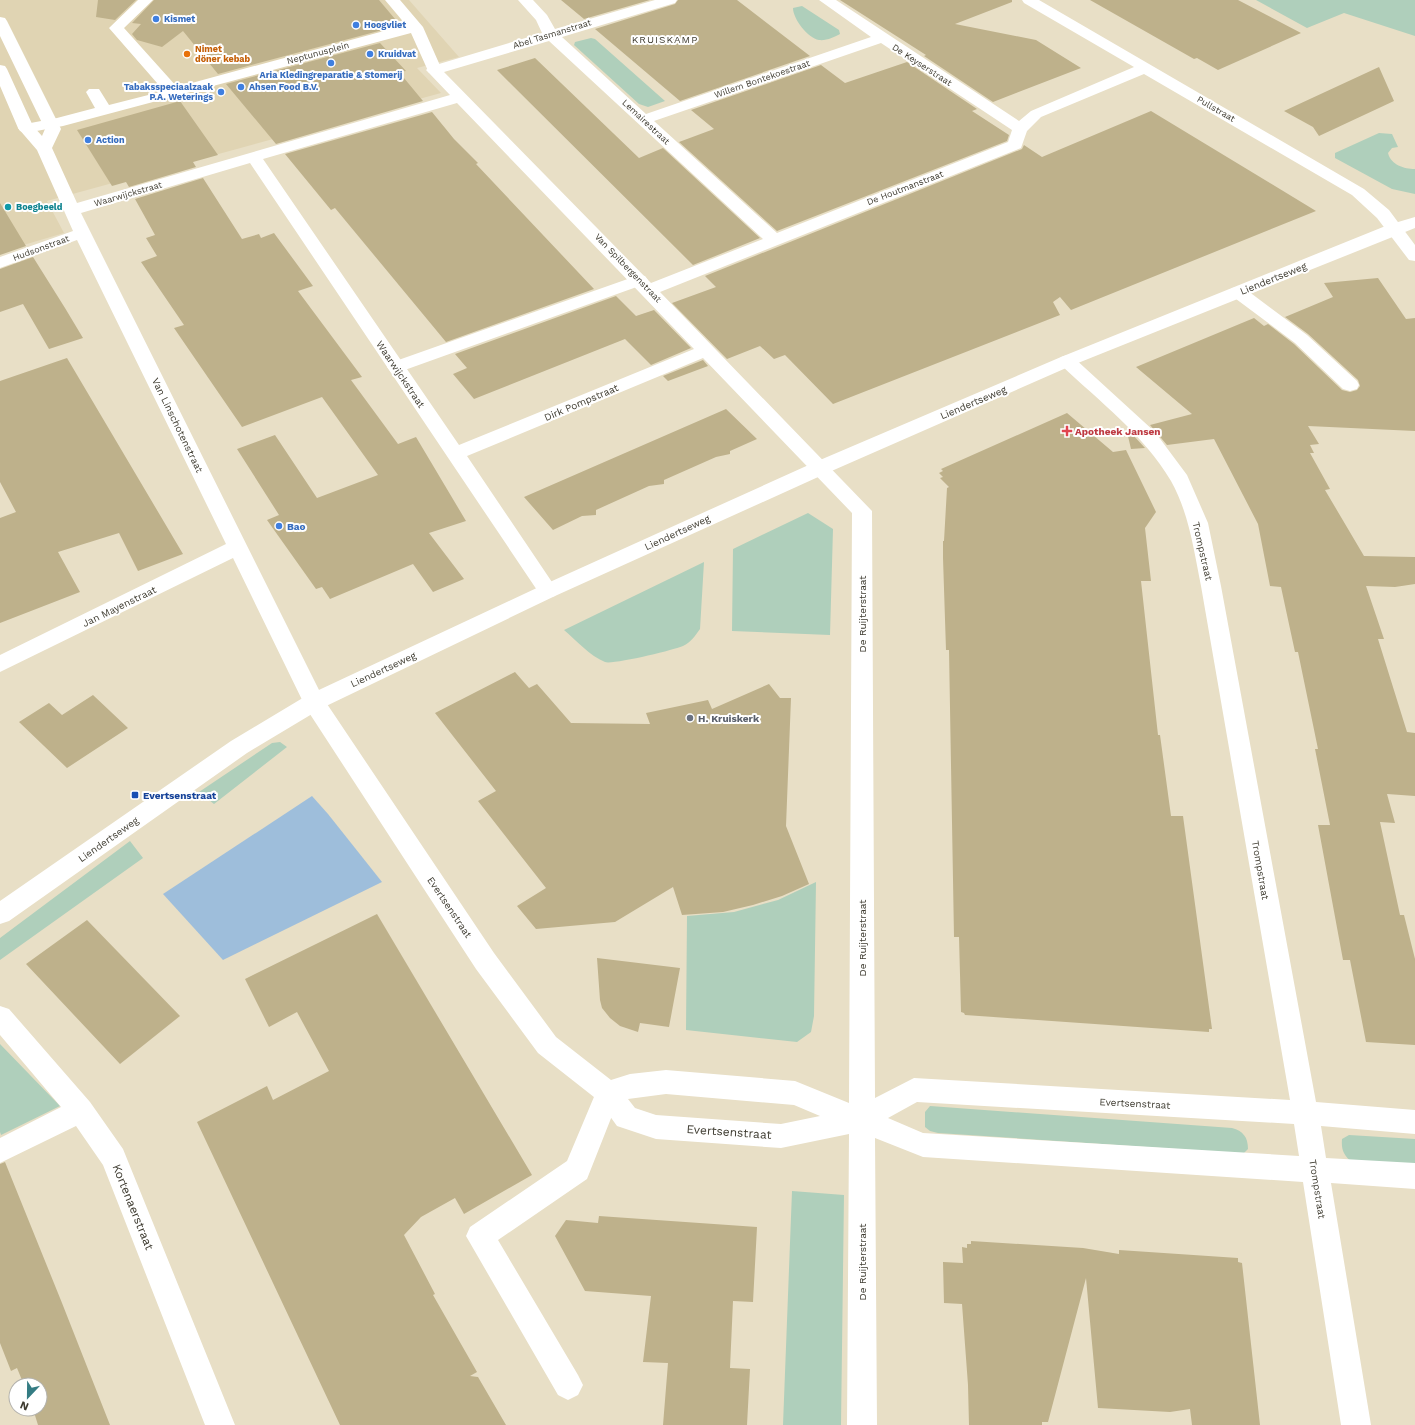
<svg xmlns="http://www.w3.org/2000/svg" width="1415" height="1425" viewBox="0 0 1415 1425" font-family="'Work Sans',sans-serif">
<style>
.built{fill:#e0d4b3}
.green{fill:#afcfbb}
.water{fill:#9ebedb}
.building{fill:#beb18b}
.lines{fill:none;stroke-linecap:round;stroke-linejoin:round}
.service{fill:#fff;fill-rule:evenodd}
.pedestrian{fill:#fff;fill-rule:evenodd}
.minor{fill:#fff;fill-rule:evenodd}
.tertiary{fill:#fff;fill-rule:evenodd}
.shop-dot{fill:#3f7fe0;stroke:#fff;stroke-width:1.5}
.food-dot{fill:#e8710a;stroke:#fff;stroke-width:1.5}
.culture-dot{fill:#0f9aa8;stroke:#fff;stroke-width:1.5}
.health-dot{fill:#e0444e;stroke:#fff;stroke-width:1.5}
.worship-dot{fill:#6b7280;stroke:#fff;stroke-width:1.5}
.transit-dot{fill:#1a4fb4;stroke:#fff;stroke-width:1.5}
.labels{text-anchor:middle;stroke-width:4;stroke-linejoin:round;paint-order:stroke}
.far-shop-label{font-size:9px;font-weight:bold;fill:#366cbe;stroke:#fff;text-anchor:start}
.far-street-label{font-size:9px;fill:#3e3b30;stroke:#fff}
.far-food-label{font-size:9px;font-weight:bold;fill:#c56008;stroke:#fff;text-anchor:start}
.far-culture-label{font-size:9px;font-weight:bold;fill:#0d838f;stroke:#fff;text-anchor:start}
.far-quarter-label{font-size:10px;letter-spacing:1px;fill:#3e3b30;stroke:#fff}
.street-label{font-size:10px;fill:#3e3b30;stroke:#fff}
.health-label{font-size:10px;font-weight:bold;fill:#be3a42;stroke:#fff;text-anchor:start}
.shop-label{font-size:10px;font-weight:bold;fill:#366cbe;stroke:#fff;text-anchor:start}
.worship-label{font-size:10px;font-weight:bold;fill:#5b616d;stroke:#fff;text-anchor:start}
.transit-label{font-size:10px;font-weight:bold;fill:#164399;stroke:#fff;text-anchor:start}
.near-street-label{font-size:12px;fill:#3e3b30;stroke:#fff}
</style>
<rect width="100%" height="100%" fill="#e8dfc6"/>
<path class="built" d="M0,0H409L459,57L417,68L441,93L47,201L64,233L0,252Z"/>
<path class="green" d="M1256,0H1415V36L1344,13L1307,28Z
M802,6L839,30L840,34C835,37 826,41 819,40C808,38 793,19 793,8Z
M591,38L595,39L665,101L648,107L639,104L574,45L575,42Z
M1379,133L1392,134L1398,147L1392,148L1388,153C1391,165 1404,169 1415,169V194L1392,189L1335,158V153Z
M808,513L833,529L830,635L732,631L733,549Z
M704,562L700,629C695,636 691,642 683,646C674,650 612,665 605,662C590,656 576,640 564,630Z
M280,742L287,747L214,804L199,792L272,743Z
M130,841L143,858L0,960V938Z
M816,882L814,1016L811,1032L797,1042L686,1030L687,916L734,912L778,900Z
M0,1044L60,1106L1,1135L0,1132Z
M930,1106L1232,1128C1243,1131 1248,1137 1248,1149L1244,1153H1236L938,1133L930,1131L925,1127V1112Z
M1349,1135L1415,1139V1168L1352,1162C1344,1156 1341,1150 1342,1139Z
M792,1191L844,1195L841,1425H783Z"/>
<path class="water" d="M312,796L328,814L382,882L223,960L163,894Z"/>
<path class="building" d="M98,0H136L115,20L96,17Z
M154,0H379L395,19L386,29L218,74L183,31L162,47L137,40L132,34L141,24L132,23Z
M561,0H650L584,19Z
M678,0H737L810,56L680,101L595,29L675,4Z
M840,0H1012V2L955,24L1036,40L1081,68L993,102L924,56L926,55Z
M1090,0H1238L1301,33L1218,70L1197,58L1194,59Z
M380,43L406,71L399,72L423,101L276,144L226,84Z
M535,58L639,158L663,148L760,238L693,265L497,70Z
M907,62L977,109L972,111L1009,135L1007,141L777,231L679,142L714,129L691,110L821,65L845,83Z
M1379,67L1394,101L1319,136L1313,127L1284,111Z
M180,101L218,155L193,162L196,167L129,187L126,182L112,186L77,130Z
M1151,111L1316,211L1071,310L1060,297L1053,302L1060,315L833,404L785,355L774,359L760,346L727,359L672,303L716,287L705,276L1022,149L1024,145L1042,157Z
M432,112L454,139L478,163L476,164L594,289L446,342L335,208L331,210L285,154Z
M203,178L242,239L259,234L261,238L274,233L313,286L298,291L362,377L351,380L398,444L416,437L466,521L429,533L464,579L433,592L413,564L330,599L322,587L316,589L267,520L279,515L237,449L275,435L317,498L378,475L322,397L242,427L174,328L184,325L141,262L157,256L146,238L155,235L135,199Z
M0,203L26,246L0,255Z
M33,257L65,308L83,338L49,349L23,304L0,312V269Z
M1378,278L1406,319L1415,318V431L1308,426L1319,444L1310,445L1314,453H1310L1330,489L1325,490L1364,556L1415,557V584L1395,587L1366,586L1384,639H1378L1407,732L1415,733V796L1387,794L1395,823L1380,822L1400,915H1404L1415,959V1045L1366,1042L1350,960H1343L1318,825H1330L1315,749H1318L1298,652H1295L1281,587L1270,586L1258,524L1214,439L1167,445L1150,425L1192,414L1136,367L1254,318L1264,326L1268,324L1294,344L1342,390L1350,392L1357,390L1360,386L1358,380L1308,334L1285,317L1333,297L1324,283Z
M616,296L636,316L654,310L691,348L651,365L625,339L474,399L453,374L467,368L455,354Z
M67,358L183,554L138,571L119,533L58,552L80,592L0,623V518L16,512L0,482V381Z
M703,360L708,366L668,381L663,376Z
M726,409L757,439L730,451V454L716,457L664,480V484L649,486L596,510V515L582,516L553,530L524,497Z
M1067,413L1113,452L1126,450L1156,512L1145,528L1151,581H1141L1158,735H1160L1171,816H1183L1212,1029H1209V1032L965,1015L964,1013L961,1012L959,937H954L949,650H946L943,558V541H944L947,488L949,487L940,478L943,477L939,473L943,471L941,469Z
M1130,431L1133,435L1145,448L1131,449L1127,432Z
M515,672L529,688L537,684L571,723L650,724L646,713L708,700L712,709L769,684L780,698H791L786,826L809,884L782,896L753,905L723,912L682,915L673,887L615,922L536,929L517,906L546,888L478,801L496,791L435,713Z
M93,695L128,728L67,768L19,722L49,703L62,715Z
M377,914L532,1175L464,1214L455,1198L421,1217L404,1235L435,1294L433,1295L477,1372L470,1376L478,1377L506,1425H340L197,1122L267,1086L273,1100L329,1071L297,1012L269,1027L245,979Z
M87,920L180,1016L120,1064L26,964Z
M597,958L680,968L669,1027L640,1023L638,1032L620,1026L610,1018L602,1008L600,1000Z
M5,1162L62,1303L110,1425H38L33,1409H40V1385H24L17,1368L11,1371L0,1343V1164Z
M599,1216L757,1227L753,1302L733,1301L730,1368L750,1369L747,1425H663L668,1363L643,1362L651,1296L585,1291L555,1236L566,1220L598,1223Z
M971,1241L1083,1248L1119,1254V1250L1238,1258V1262L1242,1263L1260,1425H1192L1190,1409L1170,1412L1098,1408L1086,1278L1048,1422H1042V1425H969L968,1385L962,1304L944,1303L943,1262L963,1263L962,1247L967,1248V1244H971Z"/>
<g class="lines">
<path class="service" d="M1238,287L1244,288L1307,335L1357,381L1359,385L1357,389L1350,391L1343,389L1295,343L1232,296L1229,292L1232,288Z
M608,1081L617,1085L621,1093L587,1179L498,1240L578,1375L583,1385L578,1395L568,1400L558,1395L466,1236L470,1227L567,1161L599,1085Z"/>
<path class="pedestrian" d="M138,0H153L124,28L177,87L406,25L385,0H400L423,27L442,70L439,73H429L411,33L63,126L26,133L20,131L18,128L20,125L57,118L95,108L86,92L89,89H99L109,105L164,91L109,28Z
M639,275L645,276L648,280L645,284L402,371L396,373L390,371L387,367L390,363Z"/>
<path class="minor" d="M518,0H533L547,15L555,29L655,0H677L675,3L562,37L646,114L871,37L819,0H836L1019,121L1031,111L1134,67L1024,3L1022,0H1039L1364,189L1389,210L1415,245V261L1409,260L1377,218L1352,195L1144,74L1041,117L1027,131L1021,148L660,292L872,511L875,1098L914,1078L1290,1100L1201,586C1194,551 1189,513 1171,481C1144,435 1099,401 1061,365L1058,361L1061,357L1067,355L1073,357L1155,432L1187,475L1208,523L1221,586L1316,1102L1415,1110V1134L1321,1126L1326,1158L1415,1163V1189L1331,1183L1371,1425H1341L1303,1182L923,1157L875,1138L877,1425H847L849,1134L781,1148L656,1139L617,1126L599,1101L538,1053L476,969L306,708L233,558L0,672V655L226,544L77,240L0,268V257L73,231L37,150L18,128L0,86V65L5,66L7,69L33,126L42,136L45,129L0,36V17L5,18L7,21L61,129L52,148L77,203L450,95L429,73L426,70L429,67L542,33L536,20ZM549,41L763,239L651,283L444,72ZM881,43L1012,130L1008,142L777,233L654,121ZM457,103L694,349L459,445L263,159ZM250,163L541,596L548,598L555,596L558,591L467,456L703,358L852,513L849,1103L795,1081L666,1070L630,1074L611,1080L556,1037L494,953L323,698L81,213ZM666,1094L794,1105L820,1116L781,1124L656,1115L635,1108L628,1099ZM917,1102L1294,1124L1299,1156L923,1133L888,1118Z
M0,1006L9,1009L90,1102L123,1149L235,1425H205L103,1165L76,1126L0,1163V1138L61,1107L0,1035Z"/>
<path class="tertiary" d="M1415,217V228L1073,365L827,473L555,596L322,708L247,753L9,921L0,924V901L231,741L306,696L541,586L813,463L1061,357L1388,225Z"/>
</g>
<g class="shop-dot">
<circle cx="156" cy="19" r="4"/>
<circle cx="356" cy="25" r="4"/>
<circle cx="370" cy="54" r="4"/>
<circle cx="331" cy="63" r="4"/>
<circle cx="241" cy="87" r="4"/>
<circle cx="221" cy="92" r="4"/>
<circle cx="88" cy="140" r="4"/>
<circle cx="279" cy="526" r="4"/>
</g>
<circle class="food-dot" cx="187" cy="54" r="4"/>
<circle class="culture-dot" cx="8" cy="207" r="4"/>
<path class="health-dot" d="M1065 425h4v4h4v4h-4v4h-4v-4h-4v-4h4z"/>
<circle class="worship-dot" cx="690" cy="718" r="4"/>
<rect class="transit-dot" x="131" y="791" width="8" height="8" rx="2"/>
<g class="labels">
<g class="far-shop-label">
<text x="164" y="22">Kismet</text>
<text x="364" y="28">Hoogvliet</text>
<text x="378" y="57">Kruidvat</text>
<text x="331" y="78" text-anchor="middle">Aria Kledingreparatie &amp; Stomerij</text>
<text x="213" y="90" text-anchor="end">Tabaksspeciaalzaak<tspan x="213" dy="10">P.A. Weterings</tspan></text>
<text x="249" y="90">Ahsen Food B.V.</text>
<text x="96" y="143">Action</text>
</g>
<g class="far-street-label">
<text transform="translate(552 34) rotate(-17)" y="3">Abel Tasmanstraat</text>
<text transform="translate(318 53) rotate(-15)" y="3">Neptunusplein</text>
<text transform="translate(922 65) rotate(33)" y="3">De Keyserstraat</text>
<text transform="translate(762 79) rotate(-19)" y="3">Willem Bontekoestraat</text>
<text transform="translate(1216 109) rotate(30)" y="3">Pullstraat</text>
<text transform="translate(646 122) rotate(43)" y="3">Lemairestraat</text>
<text transform="translate(905 188) rotate(-21)" y="3">De Houtmanstraat</text>
<text transform="translate(128 194) rotate(-16)" y="3">Waarwijckstraat</text>
<text transform="translate(41 248) rotate(-20)" y="3">Hudsonstraat</text>
<text transform="translate(628 268) rotate(46)" y="3">Van Spilbergenstraat</text>
</g>
<g class="far-food-label">
<text x="195" y="52">Nimet<tspan x="195" dy="10">döner kebab</tspan></text>
</g>
<g class="far-culture-label">
<text x="16" y="210">Boegbeeld</text>
</g>
<g class="far-quarter-label">
<text x="665" y="43">KRUISKAMP</text>
</g>
<g class="street-label">
<text transform="translate(1273 278) rotate(-22)" y="4">Liendertseweg</text>
<text transform="translate(401 374) rotate(56)" y="4">Waarwijckstraat</text>
<text transform="translate(581 402) rotate(-23)" y="4">Dirk Pompstraat</text>
<text transform="translate(973 402) rotate(-23)" y="4">Liendertseweg</text>
<text transform="translate(178 425) rotate(64)" y="4">Van Linschotenstraat</text>
<text transform="translate(677 532) rotate(-25)" y="4">Liendertseweg</text>
<text transform="translate(1203 551) rotate(77)" y="4">Trompstraat</text>
<text transform="translate(119 606) rotate(-26)" y="4">Jan Mayenstraat</text>
<text transform="translate(862 614) rotate(-90)" y="4">De Ruijterstraat</text>
<text transform="translate(383 669) rotate(-25)" y="4">Liendertseweg</text>
<text transform="translate(108 839) rotate(-35)" y="4">Liendertseweg</text>
<text transform="translate(1261 870) rotate(80)" y="4">Trompstraat</text>
<text transform="translate(450 907) rotate(56)" y="4">Evertsenstraat</text>
<text transform="translate(862 938) rotate(-90)" y="4">De Ruijterstraat</text>
<text transform="translate(1135 1103) rotate(3)" y="4">Evertsenstraat</text>
<text transform="translate(1318 1189) rotate(81)" y="4">Trompstraat</text>
<text transform="translate(862 1262) rotate(-90)" y="4">De Ruijterstraat</text>
</g>
<g class="health-label">
<text x="1075" y="435">Apotheek Jansen</text>
</g>
<g class="shop-label">
<text x="287" y="530">Bao</text>
</g>
<g class="worship-label">
<text x="698" y="722">H. Kruiskerk</text>
</g>
<g class="transit-label">
<text x="143" y="799">Evertsenstraat</text>
</g>
<g class="near-street-label">
<text transform="translate(729 1132) rotate(4)" y="4">Evertsenstraat</text>
<text transform="translate(133 1207) rotate(68)" y="4">Kortenaerstraat</text>
</g>
</g>
<g transform="translate(28 1397) rotate(202)"><circle r="19" fill="#ffffff" stroke="#b2b1ac"/>
<path d="M0-3L7 15L0 10L-7 15Z" fill="#347c83"/>
<text y="-6" font-size="11" font-weight="bold" text-anchor="middle" fill="#3e3b30">N</text>
</g>
</svg>
